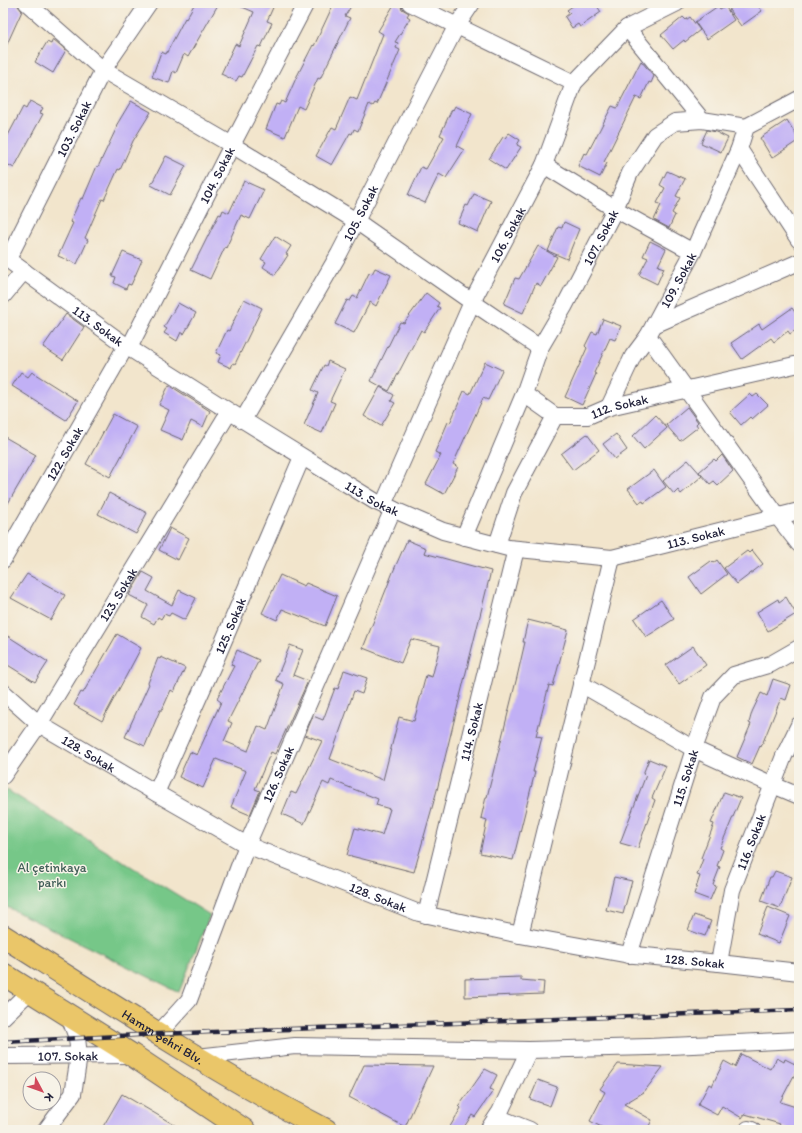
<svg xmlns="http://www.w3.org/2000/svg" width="802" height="1133" viewBox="0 0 802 1133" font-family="Itim,sans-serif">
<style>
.green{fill:#76c788;stroke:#4c7462}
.building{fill:#c1b0f5}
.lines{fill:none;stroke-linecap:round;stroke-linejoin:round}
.minor-casing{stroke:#6b666e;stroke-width:18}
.primary-casing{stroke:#6b666e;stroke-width:24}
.minor{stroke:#fff;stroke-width:16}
.primary{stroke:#eac669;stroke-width:22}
.rail-casing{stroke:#22223b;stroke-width:4.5}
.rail{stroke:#f7f3e8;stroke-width:3;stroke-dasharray:9;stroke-linecap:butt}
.labels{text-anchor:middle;stroke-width:3;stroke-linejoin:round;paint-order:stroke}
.street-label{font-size:13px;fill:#22223b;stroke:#f7f3e8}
.park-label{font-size:13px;fill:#3f5c56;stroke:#f7f3e8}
</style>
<rect width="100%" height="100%" fill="#f7f3e8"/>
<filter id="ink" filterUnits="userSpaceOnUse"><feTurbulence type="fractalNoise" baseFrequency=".025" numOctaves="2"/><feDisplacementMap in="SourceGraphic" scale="8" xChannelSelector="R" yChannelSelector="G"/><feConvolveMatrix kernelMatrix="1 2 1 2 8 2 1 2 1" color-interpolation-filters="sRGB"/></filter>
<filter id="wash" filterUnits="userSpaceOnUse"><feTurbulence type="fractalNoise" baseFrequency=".012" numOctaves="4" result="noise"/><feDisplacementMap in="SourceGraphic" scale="16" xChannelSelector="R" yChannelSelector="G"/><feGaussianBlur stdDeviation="0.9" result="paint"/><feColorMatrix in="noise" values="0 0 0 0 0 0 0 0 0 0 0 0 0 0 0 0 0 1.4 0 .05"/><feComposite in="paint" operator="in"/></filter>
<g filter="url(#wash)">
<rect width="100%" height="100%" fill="#f2e5cc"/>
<path class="green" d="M7,790L210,915L179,992L3,905V797Z"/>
<g id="blocks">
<path class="building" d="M3,3H18V6L22,11L3,53Z
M195,3H219L188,57L184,54L176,73L173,71L169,83L152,77L161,52L166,54L185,18L186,19Z
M233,3H275L267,21L272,23L261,47L258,46L242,77L239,76L236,81L221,74L235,44L239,46L254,12Z
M334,3H353L345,16L350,18L320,79L318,78L304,109L298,106L285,137L266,129L276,104L279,105L281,101L285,103L297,76L313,45L314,46Z
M395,3L401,6L402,9L409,13L407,16L410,18L395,42L398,43L396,48L400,50L377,104L375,103L373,106L369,104L358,131L354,129L352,134L350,133L332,165L316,156L332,127L336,129L350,97L357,100L383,34L378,31Z
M577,3H595L601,12L580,27L578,24L572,28L565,17L570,13L567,10Z
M738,3H756L762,11L741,26L729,10Z
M718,6L720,9L725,6L734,20L707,39L695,22Z
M683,17L686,20L690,17L700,30L685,42L684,40L673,49L661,35Z
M53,39L66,50L53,73L35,62L47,42L51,44Z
M641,61L654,76L651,83L649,82L641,99L636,97L604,162L607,163L600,177L578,166L584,153L587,154L612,106L617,108Z
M30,101L43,108L40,113L43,114L14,168L3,162V145L23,107L26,109Z
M131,101L151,112L133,141L120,170L118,169L104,200L102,199L85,238L88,240L77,264L58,256L73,223L70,222L81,198L83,199L97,166L98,167L117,127L116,126Z
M455,106L472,114L457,146L464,150L446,178L439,174L425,203L408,195L421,167L426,169L444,137L440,135L452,109L453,110Z
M787,120L799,140L772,158L760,138Z
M707,130L716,132L728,138L721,152L701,143Z
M509,133L520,140L517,145L521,147L506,170L489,159L503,137L505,138Z
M166,156L186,166L170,195L151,185Z
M667,171L685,179L676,196L680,198L672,213L675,215L669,228L654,220L661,205L657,203L665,188L660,185Z
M244,181L264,190L250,219L241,215L226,248L225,247L210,279L191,270L219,214L221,215L223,210L229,213Z
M474,194L491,201L478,232L458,223L466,205L468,206Z
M564,222L579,229L567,259L548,251L558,227L562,228Z
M275,236L291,246L286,254L288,255L275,275L263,267L266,262L261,259Z
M650,241L666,249L658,266L664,268L657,284L639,275L648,258L643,256Z
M538,246L557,257L541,286L536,283L523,313L504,304L515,278L519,279Z
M123,252L142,260L131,285L128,284L126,289L114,283L116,277L112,276Z
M375,268L391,275L376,306L370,302L354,333L335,324L347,300L350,301L353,296L357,298L369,273L372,274Z
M426,293L439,303L437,306L440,308L424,332L421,330L389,391L371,381L400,322L404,323Z
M244,299L262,308L235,364L233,363L231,368L218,362L221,355L216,353L227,330L229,331Z
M178,303L196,313L184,334L181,332L177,341L164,333L167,329L164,327Z
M792,308L799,318V328L790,334L788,331L774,342L771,338L742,359L731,343L759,324L762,329Z
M66,314L84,327L63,360L43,347Z
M603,319L621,326L615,340L610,338L594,373L596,374L582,405L565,397L587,348L585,346L592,332L597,334Z
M328,361L345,369L330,401L335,403L322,433L304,425L318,393L312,390L324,365L326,366Z
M485,362L502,370L488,400L483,398L453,464L458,467L444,494L426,484L441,455L435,452L448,422L450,423L464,391L470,394Z
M21,372L28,377L32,372L78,401L66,420L12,386Z
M169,385L210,411L203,427L191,421L183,440L160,430L169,410L159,405Z
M380,387L394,395L391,401L395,403L381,426L364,416Z
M750,394L753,397L757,394L768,405L752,419L750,417L741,425L730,412Z
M687,407L698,422L696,424L698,427L680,441L666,425Z
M113,414L137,427L110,477L86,464Z
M655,415L667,428L644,449L633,436Z
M587,434L599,450L573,470L561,454Z
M616,434L627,450L615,459L603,444Z
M3,436L36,455L3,512Z
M722,455L733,471L718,485L714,481L710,484L699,472L714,459L716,461Z
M688,460L702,476L681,494L678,490L674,494L663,481Z
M654,470L666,487L644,503L643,501L639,503L628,489Z
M109,493L147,513L136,534L98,514Z
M170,528L189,538L178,560L159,550Z
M407,540L426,548L424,553L491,571L437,790L414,872L347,855L355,828L382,835L390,809L376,805L378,799L331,780L329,785L323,782L304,824L282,814L291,792L296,794L322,741L305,735L313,716L323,720L335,688L338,689L344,670L367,678L362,694L354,691L330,759L383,780L399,717L414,721L426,675L432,677L440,646L411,639L401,663L363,648L393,572Z
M752,550L763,564L737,584L724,568L747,551L749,553Z
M717,560L727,574L701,594L689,577L711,561L713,563Z
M143,572L154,578L147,591L172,605L179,590L196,598L185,620L171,613L169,616L164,614L161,619L158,617L154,624L142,617L148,605L129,595Z
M27,574L65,595L51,620L11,598Z
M280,575L304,586L306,583L337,596L325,626L282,609L277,620L262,613Z
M786,597L796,614L768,631L757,612L778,599L779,602Z
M661,600L674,619L646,637L634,619Z
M528,620L568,630L553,686L549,685L536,736L542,737L533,772H535L513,860L480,853L487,820L481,818L486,797H487L517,677L525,642H523Z
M3,633L48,662L35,682L3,662Z
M117,634L141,648L102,721L74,705L81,692L83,693Z
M290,645L303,650L293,675L308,681L275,754L271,752L255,789L260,791L250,815L231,807L246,771L216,759L203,788L179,777L190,752L197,755L221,702L217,699L234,666L231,665L237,650L259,660L228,721L232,723L224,741L248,751L258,726L267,730L284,684L276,680Z
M693,646L706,665L679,684L666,665Z
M161,657L185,668L174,692L171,690L162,710H160L145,746L125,737L149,684L148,683L158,658L160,659Z
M773,679L791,685L786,700L781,698L761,747L760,746L752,764L737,757L751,724L749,723L752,712L761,693L767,696Z
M649,759L666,766L652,798L655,800L638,848L620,843L646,775L643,774Z
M724,792L741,798L720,848L723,850L717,866L720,867L713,885L716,886L710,900L694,894L700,876L697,875L703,859L701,858L714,824L711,823Z
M775,871L792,877L780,908L761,901L770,877H772Z
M614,877L632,881L623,914L606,910Z
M768,907L790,916L779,943L757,934Z
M694,915L711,921L705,936L688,930Z
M521,977V980L544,982L543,994L465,997V979Z
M741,1054L770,1069L777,1058L784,1062L785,1059L799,1066L780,1102L799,1108V1130H792L779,1126L780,1124L745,1114L742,1118L722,1106L717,1115L698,1105L709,1084L712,1086L724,1061L735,1067Z
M618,1064L663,1067L644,1092L624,1104L652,1120L647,1130H607L590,1121L605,1092L600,1089Z
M364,1065L433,1066L405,1127L349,1097Z
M485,1069L497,1075L490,1089L493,1091L475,1117L472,1115L462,1130H448L461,1108L459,1106Z
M538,1080L557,1087L550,1106L530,1099Z
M122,1094L183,1130H101Z"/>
</g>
</g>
<g filter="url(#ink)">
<use href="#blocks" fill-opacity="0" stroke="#6b666e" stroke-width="1"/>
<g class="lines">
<g class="minor-casing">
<g id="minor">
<path d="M27,3L103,70L232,145L356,221L472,302L540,348"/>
<path d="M410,3L574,83"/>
<path d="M627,28L702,120"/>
<path d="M739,149L799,240"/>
<path d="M544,165L615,209L693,252"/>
<path id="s1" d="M3,256L129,348L243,420L376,502L443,531L508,548L612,558L799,511"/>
<path id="s2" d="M8,259L103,70L149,3"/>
<path d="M3,296L24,271"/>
<path d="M654,325L799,262"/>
<path d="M648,336L778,517L799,544"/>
<path id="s3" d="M129,348L232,145L306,3"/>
<path id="s4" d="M609,407L633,356L648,336L693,252L739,149L746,127L799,99"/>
<path id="s5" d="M555,416L524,394L540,348L564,307L615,209L630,173L655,135L675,122L702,120L746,127"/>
<path id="s6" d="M555,416H588L609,407L799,364"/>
<path id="s7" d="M243,420L339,254L456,27L472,3"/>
<path id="s8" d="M383,505L472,302L544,165L574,83L627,28L677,3"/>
<path d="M464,537L524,394"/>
<path d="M497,545L514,493L555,416"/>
<path id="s9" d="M3,560L126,346"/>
<path d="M581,684L694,749L773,785L799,796"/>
<path id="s10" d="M3,692L39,724L156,793L247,845L419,913L520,935L624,954L719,963L799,972"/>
<path id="s11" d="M3,776L39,724L229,412"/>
<path id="s12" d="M156,793L218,654L302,457"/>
<path id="s13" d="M426,915L516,549"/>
<path d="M520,935L612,558"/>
<path id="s14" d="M629,955L694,749L713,697L734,675L771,664L799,648"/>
<path id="s15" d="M719,963L732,890L784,756L799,725"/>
<path d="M3,1017L30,991"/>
<path id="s16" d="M158,1034L189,1000L247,845L393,509"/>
<path id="s17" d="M3,1056L132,1055"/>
<path d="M197,1057L295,1046L529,1050L649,1047L799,1040"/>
<path d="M497,1117L530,1130"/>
<path d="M46,1130L73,1094L79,1056L77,1038L69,1016"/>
<path d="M488,1130L500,1112L529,1050"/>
<path d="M748,1130V1129L752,1130"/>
</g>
</g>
<g class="primary-casing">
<g id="primary">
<path id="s18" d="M3,936C109,1003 215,1072 326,1130"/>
<path d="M3,974L132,1055L244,1130"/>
</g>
</g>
<use href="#minor" class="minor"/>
<use href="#primary" class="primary"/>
<g class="rail-casing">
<path id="rail" d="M3,1042L158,1034L799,1010"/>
</g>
<use href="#rail" class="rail"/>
</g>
</g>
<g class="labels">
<g class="street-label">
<text dy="5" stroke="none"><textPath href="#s2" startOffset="146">103. Sokak</textPath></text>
<text dy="5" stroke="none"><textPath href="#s3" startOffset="194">104. Sokak</textPath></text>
<text dy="5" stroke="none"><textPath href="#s7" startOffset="238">105. Sokak</textPath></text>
<text dy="5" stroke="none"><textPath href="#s8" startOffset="298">106. Sokak</textPath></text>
<text dy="5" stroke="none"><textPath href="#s5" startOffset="213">107. Sokak</textPath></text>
<text dy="5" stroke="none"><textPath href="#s4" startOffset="145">109. Sokak</textPath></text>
<text dy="5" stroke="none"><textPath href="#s1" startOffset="118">113. Sokak</textPath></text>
<text dy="5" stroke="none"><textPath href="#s6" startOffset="66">112. Sokak</textPath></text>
<text dy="5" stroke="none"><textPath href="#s9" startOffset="123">122. Sokak</textPath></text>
<text dy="5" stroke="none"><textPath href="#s1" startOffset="442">113. Sokak</textPath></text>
<text dy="5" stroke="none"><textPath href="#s1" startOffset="778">113. Sokak</textPath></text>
<text dy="5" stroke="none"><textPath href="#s11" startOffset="215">123. Sokak</textPath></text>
<text dy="5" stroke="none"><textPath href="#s12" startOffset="183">125. Sokak</textPath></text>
<text dy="5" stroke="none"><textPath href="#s13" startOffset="189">114. Sokak</textPath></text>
<text dy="5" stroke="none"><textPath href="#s10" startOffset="106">128. Sokak</textPath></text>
<text dy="5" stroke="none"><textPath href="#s16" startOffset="289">126. Sokak</textPath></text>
<text dy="5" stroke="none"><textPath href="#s14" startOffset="186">115. Sokak</textPath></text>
<text dy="5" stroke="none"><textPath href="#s15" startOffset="126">116. Sokak</textPath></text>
<text dy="5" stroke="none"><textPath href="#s10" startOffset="430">128. Sokak</textPath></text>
<text dy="5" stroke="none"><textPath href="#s10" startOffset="754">128. Sokak</textPath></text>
<text dy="5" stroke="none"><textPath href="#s18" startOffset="189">Hamm Şehri Blv.</textPath></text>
<text dy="5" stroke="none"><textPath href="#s17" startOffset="65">107. Sokak</textPath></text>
</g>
<g class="park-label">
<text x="52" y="872">Al çetinkaya<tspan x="52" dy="15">parkı</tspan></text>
</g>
</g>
<rect width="802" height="1133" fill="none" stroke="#f7f3e8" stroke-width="16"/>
<g transform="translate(42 1091) rotate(131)"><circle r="19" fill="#f7f3e8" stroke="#a29fa3"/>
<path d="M0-3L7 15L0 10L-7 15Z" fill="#d1495b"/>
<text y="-6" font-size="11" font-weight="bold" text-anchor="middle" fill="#22223b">K</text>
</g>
</svg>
